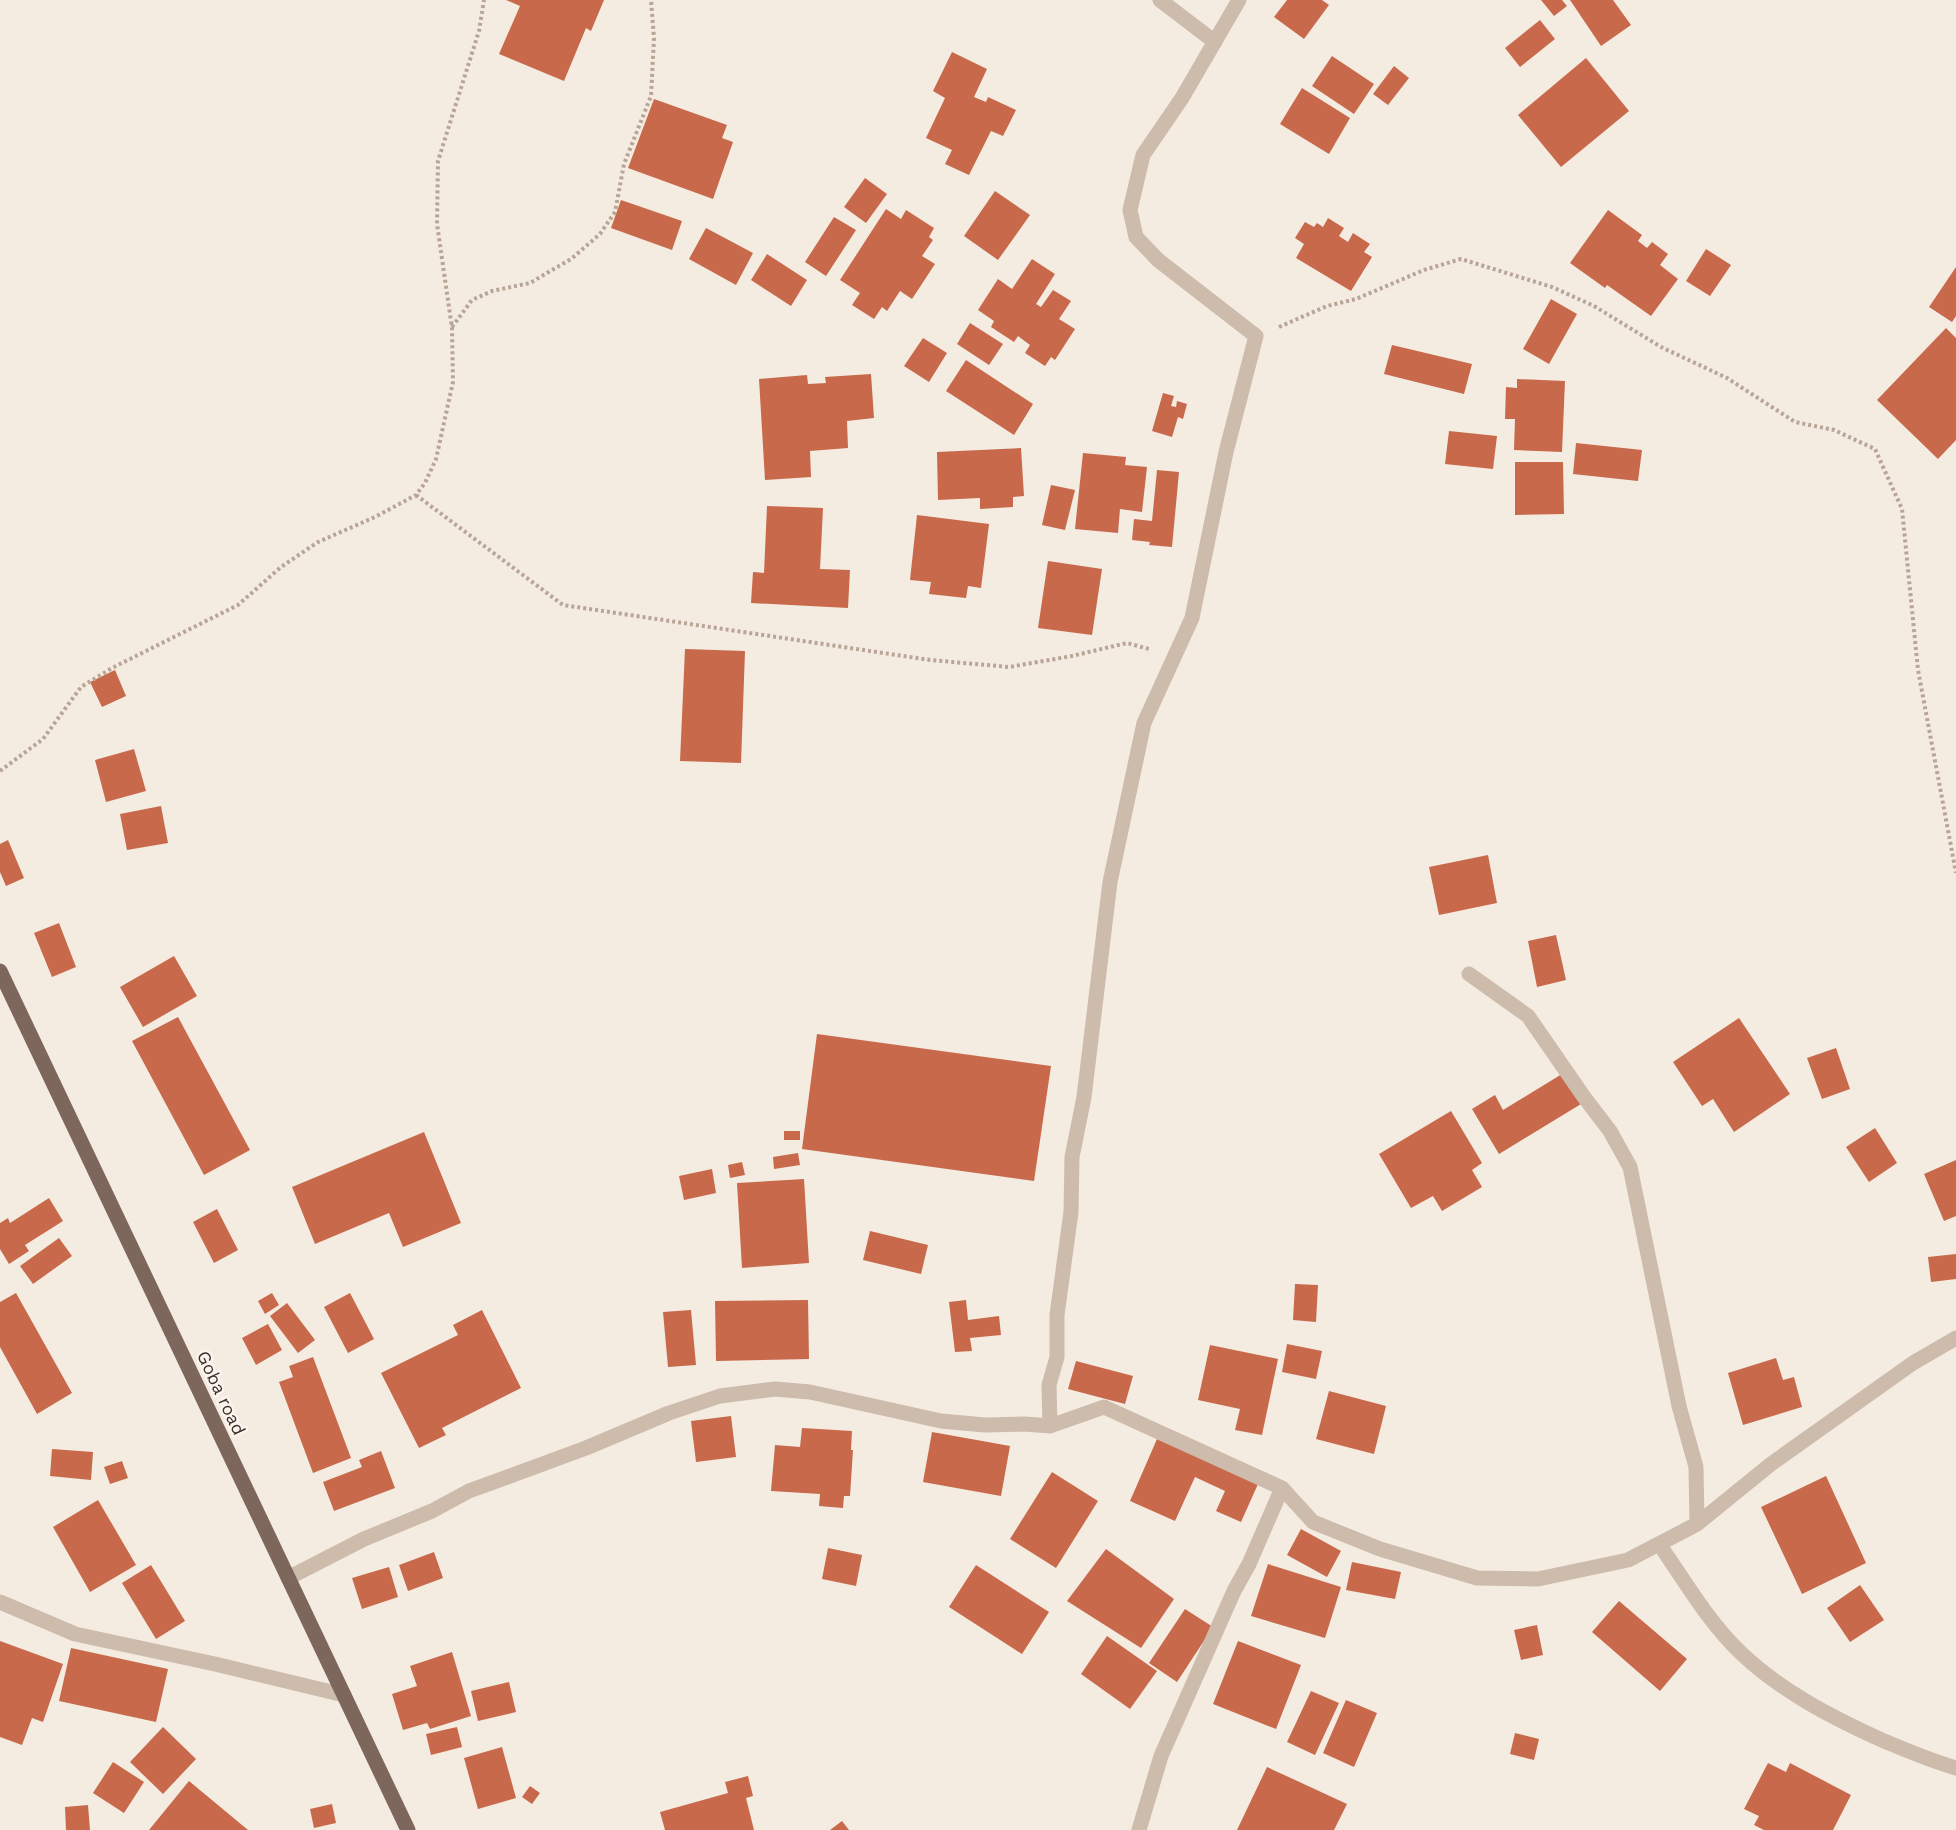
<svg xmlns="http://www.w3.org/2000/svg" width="1956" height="1830" viewBox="0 0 1956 1830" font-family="'Work Sans',sans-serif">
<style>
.building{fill:#c8694b}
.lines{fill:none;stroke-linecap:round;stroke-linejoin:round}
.path{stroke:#b9a596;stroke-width:4;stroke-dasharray:3 3;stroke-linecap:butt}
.minor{stroke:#cdbbac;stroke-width:15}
.major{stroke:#7d675c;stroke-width:15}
.labels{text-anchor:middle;stroke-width:5;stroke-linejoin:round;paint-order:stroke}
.street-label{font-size:18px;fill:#3b302b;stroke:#fbf5ee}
</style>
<rect width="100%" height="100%" fill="#f4ebe1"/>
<path class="building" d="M506,0H604L591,31L586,28L564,81L499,54L520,6Z
M1287,0H1322L1329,5L1304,39L1274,17Z
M1541,0H1562L1567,6L1554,16Z
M1570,0H1613L1631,25L1601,46Z
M1540,20L1555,39L1520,67L1505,48Z
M952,52L987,69L974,97L986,102L988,97L1016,110L1003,136L991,131L969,175L945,164L952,150L926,138L945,98L933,91Z
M1332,56L1374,84L1354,114L1312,86Z
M1586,58L1629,111L1561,167L1518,115Z
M1394,66L1409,78L1388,105L1373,94Z
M1302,88L1350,118L1329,154L1280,124Z
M654,99L727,125L722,138L733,142L713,199L628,168Z
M865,178L887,194L866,223L844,207Z
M995,191L1030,215L998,260L964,236Z
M621,200L682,221L672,250L611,228Z
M886,209L901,219L906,210L934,228L929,237L933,240L922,256L935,264L912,299L900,291L887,311L882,307L874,319L852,305L860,293L840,280Z
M1608,210L1642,235L1638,241L1647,248L1652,242L1668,254L1660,265L1678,279L1651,316L1607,285L1605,288L1570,263Z
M834,217L856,230L826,276L805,262Z
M1328,218L1344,228L1339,236L1348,242L1353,233L1370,244L1364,252L1372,257L1351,291L1296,258L1304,244L1295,238L1305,222L1314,227L1317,223L1323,227Z
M706,228L753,253L736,285L689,259Z
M1706,249L1731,265L1710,296L1686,281Z
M767,254L807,280L791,306L751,280Z
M1032,259L1055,274L1036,304L1041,307L1053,290L1071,301L1059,319L1075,329L1055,360L1051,357L1045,366L1025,353L1030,345L1018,336L1014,342L991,327L994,321L978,310L998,279L1012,289Z
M1956,267V316L1952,322L1929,307Z
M1551,299L1577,314L1549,364L1523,349Z
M970,323L1003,344L989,365L957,344Z
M1946,328L1956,338V440L1938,459L1877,400Z
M923,338L947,353L929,382L904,366Z
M1392,345L1472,364L1464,394L1384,374Z
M966,360L1033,404L1014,435L946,391Z
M871,374L874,418L847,421L848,448L810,451L811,477L765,480L759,379L807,375L808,384L826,383L825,377Z
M1517,379L1565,381L1562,452L1514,450L1515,419H1505L1506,387L1517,388Z
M1163,393L1174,396L1171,406L1176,407L1177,401L1187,404L1183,419L1178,417L1172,437L1152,431Z
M1449,431L1497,436L1493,469L1445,464Z
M1576,443L1642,450L1638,481L1573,474Z
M1021,448L1024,496L1013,497V507L980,509V498L938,500L937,452Z
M1083,453L1126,457L1125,465L1147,467L1142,512L1120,509L1118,533L1075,529Z
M1515,462H1563L1564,514L1515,515Z
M1157,470L1179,472L1172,547L1149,545L1150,542L1132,540L1134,519L1152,521Z
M1051,485L1075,490L1065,530L1042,525Z
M767,506L823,508L820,569L850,570L848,608L751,603L753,572L764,573Z
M917,515L989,524L981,588L968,586L966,598L929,594L931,582L910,580Z
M1048,561L1102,569L1092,635L1038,628Z
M685,649L745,651L741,763L680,761Z
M115,670L126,696L102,707L90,682Z
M134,749L146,791L106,802L95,760Z
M161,806L168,843L127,850L120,814Z
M8,840L24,878L6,886L0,872V844Z
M1488,855L1497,903L1439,915L1429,867Z
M59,923L76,967L52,977L34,933Z
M1556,935L1566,980L1537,987L1528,941Z
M174,956L197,996L143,1027L120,987Z
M178,1017L250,1150L204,1175L132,1041Z
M1739,1018L1790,1094L1734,1132L1713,1099L1702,1106L1673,1062Z
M817,1034L1051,1066L1034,1181L802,1149Z
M1836,1048L1850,1089L1822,1099L1807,1058Z
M1562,1074L1581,1104L1499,1154L1472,1109L1495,1095L1503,1110Z
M1451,1111L1482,1163L1472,1170L1482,1187L1442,1211L1433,1196L1411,1208L1379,1154Z
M1875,1128L1897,1163L1869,1182L1846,1147Z
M784,1131H800V1140H784Z
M424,1132L461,1223L403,1247L389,1213L315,1244L292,1187Z
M798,1153L800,1165L774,1169L773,1157Z
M1956,1160V1216L1944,1221L1924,1174Z
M742,1162L745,1175L730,1178L728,1165Z
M712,1169L716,1193L684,1200L679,1176Z
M804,1179L809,1263L742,1268L737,1183Z
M49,1198L63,1221L25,1245L29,1251L9,1264L0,1249V1223L8,1218L10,1223Z
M217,1209L238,1250L214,1263L193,1222Z
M870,1231L928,1245L921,1274L863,1260Z
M59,1238L72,1256L33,1284L20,1266Z
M1956,1254V1279L1931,1282L1928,1257Z
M1295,1284L1318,1285L1316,1322L1293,1320Z
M16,1293L72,1393L37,1414L0,1347V1302Z
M272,1293L279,1305L265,1314L258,1301Z
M350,1293L374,1339L348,1353L324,1307Z
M808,1300L809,1359L716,1361L715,1301Z
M966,1300L968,1320L999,1316L1001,1335L970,1338L972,1351L955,1352L949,1302Z
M287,1303L315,1340L298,1353L270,1316Z
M482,1310L521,1388L442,1428L446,1435L419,1448L381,1373L458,1335L453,1325Z
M691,1310L696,1365L668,1367L663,1312Z
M268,1324L282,1350L256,1365L242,1338Z
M1287,1344L1322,1351L1316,1379L1282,1372Z
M1210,1345L1278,1359L1262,1435L1235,1430L1240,1409L1198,1400Z
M313,1357L351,1458L313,1473L279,1382L293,1377L289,1366Z
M1776,1358L1783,1380L1794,1377L1802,1407L1743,1425L1728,1373Z
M1076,1361L1133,1376L1125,1404L1068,1389Z
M1329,1391L1386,1406L1374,1454L1316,1439Z
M731,1416L736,1457L696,1462L691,1421Z
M802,1428L852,1431L851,1450H853L850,1496H844L843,1508L819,1506L820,1494L771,1491L775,1445L800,1447Z
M932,1432L1010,1446L1001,1496L923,1482Z
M1157,1439L1258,1484L1241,1522L1216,1511L1225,1491L1195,1477L1175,1521L1130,1501Z
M52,1449L93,1452L91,1480L50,1476Z
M381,1451L395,1488L334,1511L323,1482L362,1467L359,1460Z
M122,1461L128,1478L110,1484L104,1467Z
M1052,1472L1098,1501L1056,1568L1010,1539Z
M1826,1476L1866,1563L1802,1594L1761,1507Z
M98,1500L136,1565L90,1592L53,1527Z
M1301,1529L1341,1551L1327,1577L1287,1555Z
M828,1548L862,1555L856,1586L822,1579Z
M1106,1549L1174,1599L1141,1648L1067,1601Z
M434,1552L443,1578L408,1591L399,1565Z
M1352,1562L1401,1572L1395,1599L1346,1590Z
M1268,1564L1341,1587L1325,1638L1251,1616Z
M151,1565L185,1621L156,1639L122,1583Z
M976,1565L1049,1612L1022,1654L949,1607Z
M389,1567L398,1597L362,1609L352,1578Z
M1860,1585L1884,1620L1850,1642L1827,1608Z
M1619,1601L1687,1659L1660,1691L1592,1632Z
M1185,1609L1213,1627L1177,1682L1149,1663Z
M1537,1625L1543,1655L1521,1660L1514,1630Z
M1107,1636L1157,1671L1130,1709L1081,1674Z
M0,1641L63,1664L43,1722L32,1718L22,1745L0,1737Z
M1238,1641L1301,1665L1276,1729L1213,1704Z
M71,1648L168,1669L156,1722L59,1701Z
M452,1652L471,1716L430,1729L427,1723L403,1730L392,1694L417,1686L410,1666Z
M509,1682L516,1712L478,1721L471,1691Z
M1311,1691L1339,1703L1315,1755L1287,1742Z
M1346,1700L1377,1713L1354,1767L1323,1753Z
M163,1727L196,1759L163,1794L130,1762Z
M457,1727L462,1747L431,1755L426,1734Z
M1515,1733L1539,1739L1534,1760L1510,1754Z
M502,1747L516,1798L478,1809L464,1758Z
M113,1762L144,1782L124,1813L93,1793Z
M1768,1763L1786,1772L1790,1763L1851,1795L1833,1830H1764L1754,1825L1759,1816L1744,1809Z
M1267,1767L1347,1804L1334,1830H1237Z
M748,1776L753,1796L746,1798L754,1830H665L660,1812L728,1793L725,1782Z
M189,1781L248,1830H149Z
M530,1786L540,1793L532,1804L522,1797Z
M332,1804L336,1823L314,1828L310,1809Z
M88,1805L90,1830H66L65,1807Z
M842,1821L849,1830H830Z"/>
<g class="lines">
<path class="path" d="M452,327L472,300L492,291L530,283L571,259L600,234L615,212L624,164L651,96L654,38L651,0
M1279,327L1327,306L1356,299L1424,270L1461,259L1552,287L1594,306L1661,347L1727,378L1795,422L1834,430L1875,449L1902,509L1918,670L1956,873
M416,495L563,605L930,660L1009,667L1072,656L1127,643L1149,649
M0,771L43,739L81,687L112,668L238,605L281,567L318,542L375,517L416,495L425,483L436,459L453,382L452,328L437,224L438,161L479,31L484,0"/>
<path class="minor" d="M1160,0L1215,42
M1469,974L1528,1016L1584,1097L1610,1131L1630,1167L1679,1406L1696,1467L1697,1524
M1050,1426L1049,1385L1057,1357V1315L1071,1212L1072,1157L1084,1097L1110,882L1144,723L1192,618L1226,452L1256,336L1158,260L1136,237L1130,210L1143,155L1182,98L1239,0
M1659,1544C1685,1581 1708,1622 1741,1653C1782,1692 1833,1718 1884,1741C1908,1751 1931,1761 1956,1768
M288,1578L364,1539L432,1511L469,1491L586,1448L669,1413L720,1396L775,1389L810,1392L941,1421L985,1425L1025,1424L1050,1426L1104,1407L1282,1488L1313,1522L1380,1549L1477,1578L1538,1579L1628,1560L1697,1524L1771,1464L1913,1363L1956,1338
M0,1602L75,1634L215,1664L344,1695
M1139,1830L1161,1756L1234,1591L1249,1564L1282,1488"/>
<path class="major" d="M0,971L408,1830"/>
</g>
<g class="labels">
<g class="street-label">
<text transform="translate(221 1393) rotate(65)" y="6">Goba road</text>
</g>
</g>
</svg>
